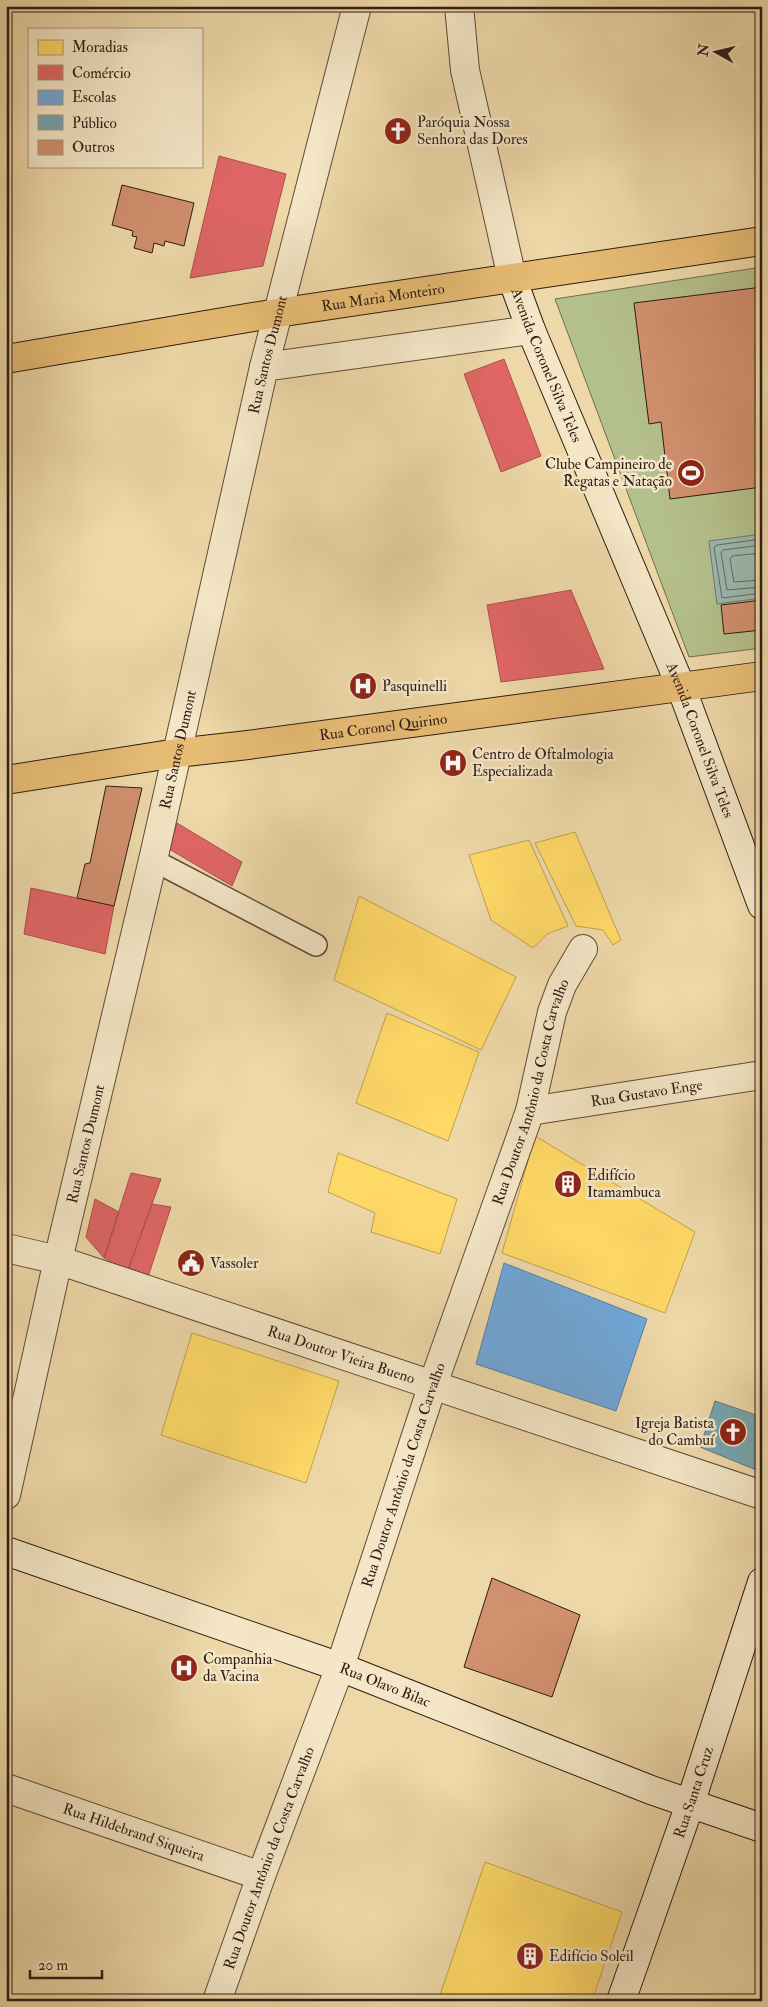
<svg xmlns="http://www.w3.org/2000/svg" width="768" height="2007" viewBox="0 0 768 2007" font-family="'IM FELL Double Pica',serif">
<style>
.green{fill:#b4c08b;stroke:#716e50}
.water{fill:#9bb9af;stroke:#6f7a71}
.homes{fill:#ffd966;stroke:#c0a04e}
.shops{fill:#e06666;stroke:#ab504e}
.schools{fill:#6fa8dc;stroke:#5c7ea0}
.public{fill:#76a5af;stroke:#607c81}
.lines{fill:none;stroke-linecap:round;stroke-linejoin:round}
.shore{stroke:#646a62;stroke-width:1}
.building{fill:#d1906e;stroke:#2e1c15}
.pedestrian-casing{stroke:#5e4b3a;stroke-width:24}
.minor-casing{stroke:#5e4b3a;stroke-width:30}
.tertiary-casing{stroke:#5e4b3a;stroke-width:30}
.secondary-casing{stroke:#2e1c15;stroke-width:30}
.primary-casing{stroke:#2e1c15;stroke-width:30}
.pedestrian{stroke:#f4e6c6;stroke-width:21}
.minor{stroke:#f4e6c6;stroke-width:28}
.tertiary{stroke:#f4e6c6;stroke-width:28}
.secondary{stroke:#f4e6c6;stroke-width:28}
.primary{stroke:#e7bc74;stroke-width:28}
.labels{text-anchor:middle;stroke-width:5;stroke-linejoin:round;paint-order:stroke}
.poi-label{font-size:15px;fill:#2e1c15;stroke:#f4e6c6;text-anchor:start}
.street-label{font-size:15px;fill:#2e1c15;stroke:#f4e6c6}
</style>
<rect width="100%" height="100%" fill="#eed8a8"/>
<filter id="stains"><feTurbulence type="fractalNoise" baseFrequency=".004" numOctaves="4"/><feColorMatrix values="0 0 0 0 .2 0 0 0 0 .09 0 0 0 0 .02 0 0 0 .5 -.17"/></filter>
<radialGradient id="worn" r=".72"><stop offset=".6" stop-color="#630" stop-opacity="0"/><stop offset="1" stop-color="#630" stop-opacity=".3"/></radialGradient>
<path class="green" d="M762,267V648L689,657L555,299Z"/>
<path class="water" d="M762,534V598L717,604L709,541Z"/>
<path class="homes" d="M575,832L621,940L613,945L603,930L576,926L535,843Z
M529,840L568,926L547,934L533,948L491,920L469,855Z
M359,896L516,977L481,1050L334,980Z
M387,1013L479,1052L448,1141L356,1103Z
M535,1136L695,1232L665,1313L502,1253Z
M338,1153L457,1199L440,1254L371,1232L375,1213L328,1192Z
M192,1333L339,1381L306,1483L161,1435Z
M485,1862L622,1912L592,2001H438Z"/>
<path class="shops" d="M219,156L286,174L263,266L190,278Z
M6,248L12,249L6,269Z
M504,359L541,456L501,472L464,374Z
M571,590L604,669L501,682L487,605Z
M177,823L242,862L232,886L169,849Z
M31,888L114,906L105,954L24,934Z
M131,1173L161,1179L128,1270L104,1258Z
M95,1199L119,1212L104,1258L86,1237Z
M152,1204L171,1207L148,1277L128,1270Z"/>
<path class="schools" d="M504,1263L647,1319L616,1411L476,1364Z"/>
<path class="public" d="M715,1401L762,1417L761,1472L700,1447Z"/>
<g class="lines">
<path class="shore" d="M762,539L717,545L714,547L722,598L762,593
M762,545L723,550L721,552L727,590L762,587
M762,553L732,556L730,559L734,582L762,580"/>
</g>
<path class="building" d="M122,185L194,203L184,246L165,241L164,246L154,243L152,253L134,248L137,237L132,236L133,231L112,225Z
M762,287V487L670,499L661,422L649,424L634,303Z
M762,600V630L724,634L721,605Z
M106,786L142,788L114,906L77,898L85,864L90,863Z
M492,1578L580,1615L552,1697L464,1667Z"/>
<g class="lines">
<g class="pedestrian-casing">
<path id="pedestrian" d="M153,860L316,945"/>
</g>
<g class="minor-casing">
<g id="minor">
<path id="s1" d="M530,1111L762,1075"/>
<path id="s2" d="M6,1248L58,1260L762,1495"/>
<path id="s3" d="M6,1788L261,1876"/>
<path id="s4" d="M217,2001L261,1876L340,1667L433,1384L530,1111L552,1012L562,985L583,949"/>
</g>
</g>
<g class="tertiary-casing">
<g id="tertiary">
<path d="M459,6L465,70L512,278"/>
<path d="M264,367L531,330"/>
<path id="s5" d="M6,1495L58,1260L153,860L264,367L357,6"/>
</g>
</g>
<g class="secondary-casing">
<g id="secondary">
<path id="s6" d="M512,278L531,330L681,687L762,905"/>
<path id="s7" d="M6,1551L340,1667L651,1790L762,1828"/>
<path id="s8" d="M621,2001L690,1804L762,1582"/>
</g>
</g>
<g class="primary-casing">
<g id="primary">
<path id="s9" d="M6,359L277,313L762,241"/>
<path id="s10" d="M6,780L177,753L248,745L762,676"/>
</g>
</g>
<use href="#pedestrian" class="pedestrian"/>
<use href="#minor" class="minor"/>
<use href="#tertiary" class="tertiary"/>
<use href="#secondary" class="secondary"/>
<use href="#primary" class="primary"/>
</g>
<defs>
<g id="church-disc" transform="scale(1.4375)"><circle r="9.5" fill="#8f2418" stroke="#f4e6c6"/><path d="M-1.2-6h2.4v3.5h3.3v2.4h-3.3V6h-2.4V-.1h-3.3v-2.4h3.3Z" fill="#fff"/></g>
<g id="stadium-disc" transform="scale(1.4375)"><circle r="9.5" fill="#8f2418" stroke="#f4e6c6"/><path d="M0-5a6.5 5 0 1 0 0 10a6.5 5 0 1 0 0-10ZM-3.5-1.8h7v3.6h-7Z" fill="#fff"/></g>
<g id="hospital-disc" transform="scale(1.4375)"><circle r="9.5" fill="#8f2418" stroke="#f4e6c6"/><path d="M-5-5h3v3.5h4V-5h3V5h-3V1.5h-4V5h-3Z" fill="#fff"/></g>
<g id="building-disc" transform="scale(1.4375)"><circle r="9.5" fill="#8f2418" stroke="#f4e6c6"/><path d="M-4-6H4V6H1V3H-1V6H-4ZM-2.5-4.3h1.7v1.8h-1.7ZM.8-4.3h1.7v1.8H.8ZM-2.5-1h1.7V.8h-1.7ZM.8-1h1.7V.8H.8Z" fill="#fff"/></g>
<g id="civic-disc" transform="scale(1.4375)"><circle r="9.5" fill="#8f2418" stroke="#f4e6c6"/><path d="M-.6-6.5H3V-4.5H.6V-3L4-1V1h2V6H-6V1h2V-1L-.6-3ZM-1.2 2.5V6h2.4V2.5Z" fill="#fff"/></g>
</defs>
<g fill-rule="evenodd">
<use href="#church-disc" x="398" y="131"/>
<use href="#stadium-disc" x="691" y="473"/>
<use href="#hospital-disc" x="363" y="686"/>
<use href="#hospital-disc" x="453" y="763"/>
<use href="#building-disc" x="568" y="1184"/>
<use href="#civic-disc" x="191" y="1263"/>
<use href="#church-disc" x="733" y="1432"/>
<use href="#hospital-disc" x="184" y="1668"/>
<use href="#building-disc" x="530" y="1956"/>
</g>
<g class="labels">
<g class="poi-label">
<text x="417" y="127">Paróquia Nossa<tspan x="417" dy="17">Senhora das Dores</tspan></text>
<text x="672" y="469" text-anchor="end">Clube Campineiro de<tspan x="672" dy="17">Regatas e Natação</tspan></text>
<text x="382" y="691">Pasquinelli</text>
<text x="472" y="759">Centro de Oftalmologia<tspan x="472" dy="17">Especializada</tspan></text>
<text x="587" y="1180">Edifício<tspan x="587" dy="17">Itamambuca</tspan></text>
<text x="210" y="1268">Vassoler</text>
<text x="714" y="1428" text-anchor="end">Igreja Batista<tspan x="714" dy="17">do Cambuí</tspan></text>
<text x="203" y="1664">Companhia<tspan x="203" dy="17">da Vacina</tspan></text>
<text x="549" y="1961">Edifício Soleil</text>
</g>
<g class="street-label">
<text dy="5" stroke="none"><textPath href="#s9" startOffset="382">Rua Maria Monteiro</textPath></text>
<text dy="5" stroke="none"><textPath href="#s5" startOffset="1170">Rua Santos Dumont</textPath></text>
<text dy="5" stroke="none"><textPath href="#s6" startOffset="94">Avenida Coronel Silva Teles</textPath></text>
<text dy="5" stroke="none"><textPath href="#s10" startOffset="381">Rua Coronel Quirino</textPath></text>
<text dy="5" stroke="none"><textPath href="#s6" startOffset="499">Avenida Coronel Silva Teles</textPath></text>
<text dy="5" stroke="none"><textPath href="#s5" startOffset="765">Rua Santos Dumont</textPath></text>
<text dy="5" stroke="none"><textPath href="#s4" startOffset="962">Rua Doutor Antônio da Costa Carvalho</textPath></text>
<text dy="5" stroke="none"><textPath href="#s1" startOffset="118">Rua Gustavo Enge</textPath></text>
<text dy="5" stroke="none"><textPath href="#s5" startOffset="360">Rua Santos Dumont</textPath></text>
<text dy="5" stroke="none"><textPath href="#s2" startOffset="352">Rua Doutor Vieira Bueno</textPath></text>
<text dy="5" stroke="none"><textPath href="#s4" startOffset="558">Rua Doutor Antônio da Costa Carvalho</textPath></text>
<text dy="5" stroke="none"><textPath href="#s7" startOffset="402">Rua Olavo Bilac</textPath></text>
<text dy="5" stroke="none"><textPath href="#s8" startOffset="221">Rua Santa Cruz</textPath></text>
<text dy="5" stroke="none"><textPath href="#s3" startOffset="135">Rua Hildebrand Siqueira</textPath></text>
<text dy="5" stroke="none"><textPath href="#s4" startOffset="152">Rua Doutor Antônio da Costa Carvalho</textPath></text>
</g>
</g>
<rect width="768" height="2007" fill="none" stroke="#eed8a8" stroke-width="25"/>
<rect x="8" y="8" width="753" height="1992" fill="none" stroke="#2e1c15" stroke-width="2.5"/>
<rect x="12" y="12" width="743" height="1982" fill="none" stroke="#2e1c15"/>
<rect x="28" y="28" width="175" height="140" fill="#f4e6c6" stroke="#a5957f"/>
<rect x="38" y="40" width="25" height="15" fill="#ffd966" stroke="#a5957f"/>
<text x="72" y="52" font-size="15" fill="#2e1c15">Moradias</text>
<rect x="38" y="65" width="25" height="15" fill="#e06666" stroke="#a5957f"/>
<text x="72" y="78" font-size="15" fill="#2e1c15">Comércio</text>
<rect x="38" y="90" width="25" height="15" fill="#6fa8dc" stroke="#a5957f"/>
<text x="72" y="102" font-size="15" fill="#2e1c15">Escolas</text>
<rect x="38" y="115" width="25" height="15" fill="#76a5af" stroke="#a5957f"/>
<text x="72" y="128" font-size="15" fill="#2e1c15">Público</text>
<rect x="38" y="140" width="25" height="15" fill="#d1906e" stroke="#a5957f"/>
<text x="72" y="152" font-size="15" fill="#2e1c15">Outros</text>
<g transform="translate(716 52) rotate(278)" stroke="#f4e6c6" stroke-width="4" paint-order="stroke">
<path d="M0-4L9 19L0 12L-9 19Z" fill="#2e1c15"/>
<text y="-8" font-size="14" font-weight="bold" text-anchor="middle" fill="#2e1c15">N</text>
</g>
<path d="M30 1970v8h72v-8" fill="none" stroke="#2e1c15" stroke-width="2.5"/>
<text x="38" y="1970" font-size="15" fill="#2e1c15" stroke="#f4e6c6" stroke-width="4" paint-order="stroke">20 m</text>
<rect width="100%" height="100%" filter="url(#stains)"/>
<rect width="100%" height="100%" fill="url(#worn)"/>
</svg>
